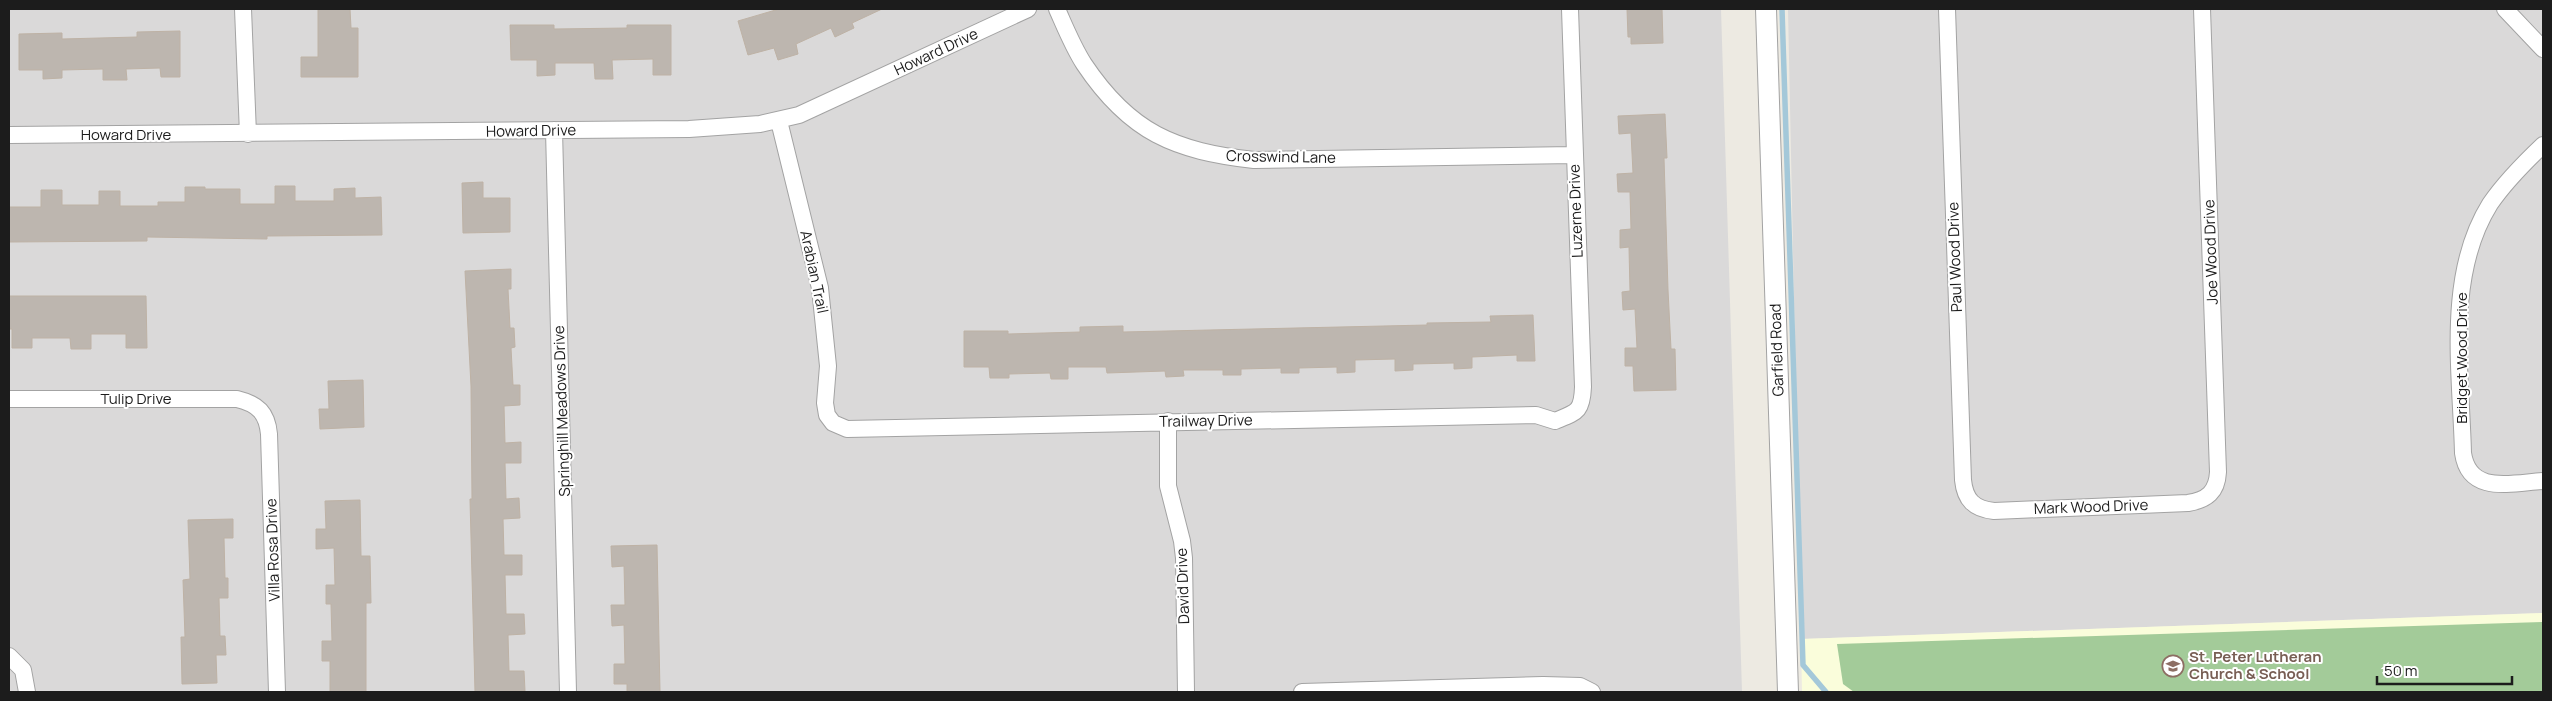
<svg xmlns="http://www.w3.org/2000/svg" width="2552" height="701" viewBox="0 0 2552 701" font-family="Manrope,sans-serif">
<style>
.residential{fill:#dad9d9}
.education{fill:#fafddb}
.forest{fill:#a3cb99}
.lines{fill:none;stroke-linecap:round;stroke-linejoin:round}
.stream{stroke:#a4c8d9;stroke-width:5.5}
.building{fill:#bdb6af;stroke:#beb2a5}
.minor-casing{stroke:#a3a3a3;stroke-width:18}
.tertiary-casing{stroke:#a3a3a3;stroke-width:22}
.minor{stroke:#fff;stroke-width:16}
.tertiary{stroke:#fff;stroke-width:20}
.labels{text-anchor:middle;stroke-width:4;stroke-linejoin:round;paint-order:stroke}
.street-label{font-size:15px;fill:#1c1c1c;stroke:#fff}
.education-label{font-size:15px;font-weight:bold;fill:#785e54;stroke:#fff;text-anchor:start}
</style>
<rect width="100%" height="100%" fill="#edeae2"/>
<path class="residential" d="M9,9H1721L1742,692H9Z
M1788,9H2543V613L1801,639Z"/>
<path class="education" d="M2543,613V692H1802L1801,639Z"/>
<path class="forest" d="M2543,622V692H1854L1843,684L1837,644Z"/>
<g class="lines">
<path class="stream" d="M1782,9L1803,665L1826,692"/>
</g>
<path class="building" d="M318,9H350L351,28H358V77H301V57H318Z
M779,9H882L852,23L854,28L835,37L831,28L796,44L798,54L778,60L774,48L748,55L738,21Z
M1627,9H1662L1663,43L1631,44V37H1628Z
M510,25H554V29L627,28V25H671V75H653V59L612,60L613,79H595L594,63H555V75L537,76V60H511Z
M180,31V77H161L160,68L126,69L127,80H103V69L62,70V78L43,79V70H19V34L62,33V39L137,37V32Z
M1665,114L1667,158H1664L1668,290L1671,349H1675L1676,390L1634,391L1633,366H1625V348H1637L1635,309L1623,310L1622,292L1630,291L1629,247L1620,248V230L1631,229L1630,192H1618L1617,174L1633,173L1631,133L1619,134L1618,116Z
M483,182V198H510V232L463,233L462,183Z
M275,186H295V201H334V189L355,188V198L381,197L382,235L267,236V239L147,237V241L9,242V207H41V190H62V205H99V191H120V206H158V202H185V187H205V189H240V204H275Z
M511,269V289H508L510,328H514L515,347L511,348L513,385H520V405L504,406L505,443L521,442V463H505L506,499L519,498L520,518L503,519L504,555H522V575H505L506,614H524L525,634L508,635L509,671H524L525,691L475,692L470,499H472L471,386L465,271Z
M9,296H146L147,348H126V334H91V349H71L70,338H32V348H12V329H9Z
M1533,315L1535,361H1517V355L1472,357V368L1454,369V363L1413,364V370L1395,371V359L1355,360V372L1337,373V367L1299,368V373H1281V368L1241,369V375H1223V370H1183L1184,376L1166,377L1165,371L1107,373L1106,367H1068V379H1051L1050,373L1009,374V378H990L989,367H964V331H1008V334L1080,332V327L1123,326V332L1427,325V323L1491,322L1490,316Z
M363,380L364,427L320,429L319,409H329L328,381Z
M360,500L361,556H370L371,603H366V692H330V661H322V641H332L331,604H326V585H335L334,548L316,549V529H326L325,501Z
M233,519V538H224L225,578H228V598H219L220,636H225L226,655H216L217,683L182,684L181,637H185L183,580L190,579L188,520Z
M657,545L660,692H627V684H614V664H625L624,625L612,626L611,605H625L624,566L612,567L611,546Z"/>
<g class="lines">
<g class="minor-casing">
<path id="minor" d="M243,9L248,134
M1057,9C1065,27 1073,47 1084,64C1130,133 1175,151 1254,160L1574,155
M1947,9L1963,480C1965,500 1974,509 1994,511L2188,503C2207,500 2217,492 2218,472L2202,9
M2505,9L2543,49
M779,121L820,288L828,366L825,403L827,415L833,423L847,429L1536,415L1555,421C1577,412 1582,412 1583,387L1570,9
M554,130L568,692
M9,135L689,129L760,124L799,115L1028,9
M2543,145C2524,163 2505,182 2490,204C2445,276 2461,372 2463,453C2469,495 2511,483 2543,481
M9,399H237C258,404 267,413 269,434L277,692
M1168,421V486L1182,541L1184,558L1186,692
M9,656L23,670L27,692
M1302,692L1543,685L1580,686L1592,692"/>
</g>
<g class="tertiary-casing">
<path id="tertiary" d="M1766,9L1788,692"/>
</g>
<use href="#minor" class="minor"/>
<use href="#tertiary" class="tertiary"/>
</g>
<defs>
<g id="school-ring" transform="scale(1.125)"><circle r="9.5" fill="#fff" stroke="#8d6e63" stroke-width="1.5"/><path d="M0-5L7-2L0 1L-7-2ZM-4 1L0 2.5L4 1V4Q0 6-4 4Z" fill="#8d6e63"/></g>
</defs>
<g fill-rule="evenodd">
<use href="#school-ring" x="2173" y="666"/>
</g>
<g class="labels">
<g class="street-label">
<text transform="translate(936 52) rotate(-25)" y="5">Howard Drive</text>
<text transform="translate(531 131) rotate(-1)" y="5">Howard Drive</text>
<text x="126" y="140">Howard Drive</text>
<text transform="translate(1281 157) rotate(1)" y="5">Crosswind Lane</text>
<text transform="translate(1576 211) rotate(-92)" y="5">Luzerne Drive</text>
<text transform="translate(2211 252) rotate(-92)" y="5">Joe Wood Drive</text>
<text transform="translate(1955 257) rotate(-92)" y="5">Paul Wood Drive</text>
<text transform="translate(814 272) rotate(78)" y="5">Arabian Trail</text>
<text transform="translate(1777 350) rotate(-92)" y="5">Garfield Road</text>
<text transform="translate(2462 358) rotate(-90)" y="5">Bridget Wood Drive</text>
<text x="136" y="404">Tulip Drive</text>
<text transform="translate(562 411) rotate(-92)" y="5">Springhill Meadows Drive</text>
<text transform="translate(1206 421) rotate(-1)" y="5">Trailway Drive</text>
<text transform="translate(2091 507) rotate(-2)" y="5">Mark Wood Drive</text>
<text transform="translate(273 550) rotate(-92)" y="5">Villa Rosa Drive</text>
<text transform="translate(1183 586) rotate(-92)" y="5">David Drive</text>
</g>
<g class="education-label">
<text x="2189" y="662">St. Peter Lutheran<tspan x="2189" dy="17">Church &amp; School</tspan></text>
</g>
</g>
<rect width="2552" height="701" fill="none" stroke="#1c1c1c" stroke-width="20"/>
<path d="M2377 676v8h135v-8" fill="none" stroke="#1c1c1c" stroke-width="2.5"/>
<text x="2384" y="676" font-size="15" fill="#1c1c1c" stroke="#ffffff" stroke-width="4" paint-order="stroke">50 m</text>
</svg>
